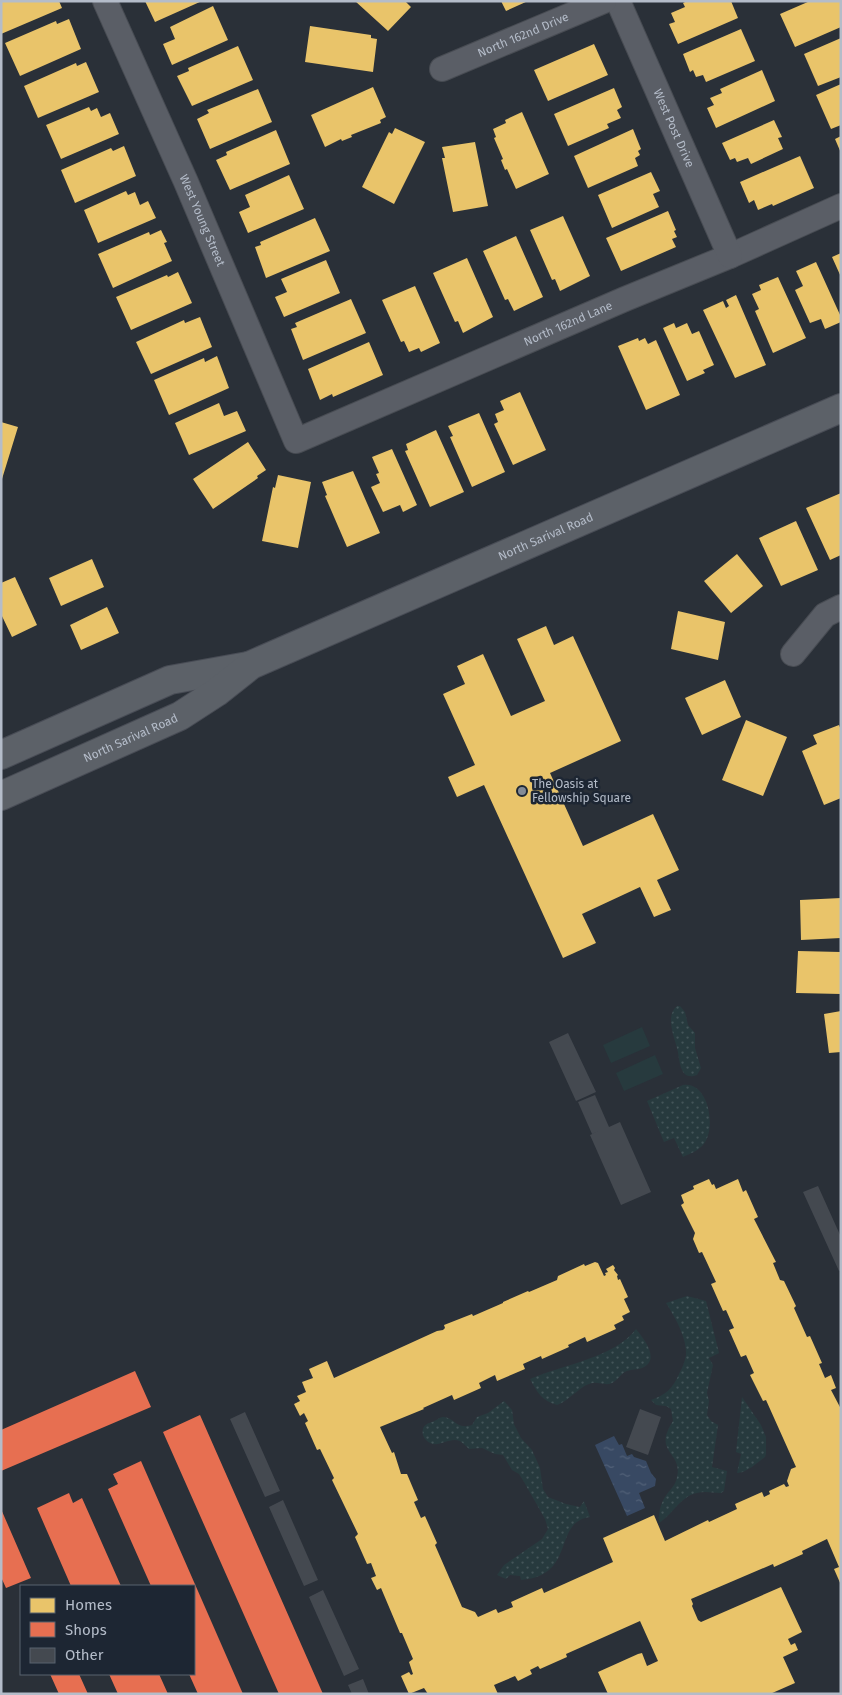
<svg xmlns="http://www.w3.org/2000/svg" width="842" height="1695" viewBox="0 0 842 1695" font-family="'Fira Sans',sans-serif">
<style>
.grass{fill:url(#grass-dots)}
.pitch{fill:#273a3e}
.water{fill:url(#water-ripples)}
.homes{fill:#e9c46a}
.shops{fill:#e76f51}
.building{fill:#444950}
.lines{fill:none;stroke-linecap:round;stroke-linejoin:round}
.minor-casing{stroke:#484c53;stroke-width:26}
.major-casing{stroke:#484c55;stroke-width:30}
.minor{stroke:#5a5e66;stroke-width:24}
.major{stroke:#5c6168;stroke-width:28}
.poi-dot{fill:#848b96;stroke:#1d2633;stroke-width:2}
.labels{text-anchor:middle;stroke-width:5;stroke-linejoin:round;paint-order:stroke}
.street-label{font-size:12px;fill:#b4bcc9;stroke:#1d2633}
.poi-label{font-size:12px;fill:#b4bcc9;stroke:#1d2633;text-anchor:start}
</style>
<defs>
<pattern id="grass-dots" width="8" height="8" patternUnits="userSpaceOnUse" patternTransform="scale(1.25)"><rect width="8" height="8" fill="#273a3e"/><path d="M2 2h.1M6 6h.1" fill="none" stroke="#445559" stroke-width="1.8" stroke-linecap="round"/></pattern>
<pattern id="water-ripples" width="26" height="14" patternUnits="userSpaceOnUse" patternTransform="scale(1.25)"><rect width="26" height="14" fill="#384963"/><path d="M2 4q2-2 4 0t4 0M15 11q2-2 4 0t4 0" fill="none" stroke="#526178"/></pattern>
</defs>
<rect width="100%" height="100%" fill="#2a3038"/>
<path class="grass" d="M677,1006H680L685,1012L688,1025L695,1033V1048L701,1068L697,1075C679,1082 680,1059 677,1048C674,1036 665,1016 677,1006Z
M683,1085C709,1081 717,1129 703,1145C698,1151 689,1154 683,1157L674,1138L664,1142L647,1101Z
M687,1296L706,1301L719,1353L709,1358L713,1365L707,1393L709,1401L707,1415L711,1421L718,1425L712,1467L727,1471L724,1491L721,1493C713,1493 705,1491 697,1493C681,1496 673,1514 659,1523C658,1513 661,1502 667,1494C671,1489 676,1484 677,1477C683,1451 652,1453 673,1421L671,1409L666,1406L656,1405L651,1400C666,1395 673,1388 679,1374C682,1368 685,1362 686,1355C687,1338 675,1317 666,1303Z
M636,1329C644,1339 661,1360 642,1368C638,1370 632,1369 627,1371C621,1373 618,1380 612,1383C606,1386 599,1382 593,1383C580,1385 571,1400 557,1405C542,1401 537,1392 530,1379C562,1365 616,1357 636,1329Z
M742,1397L761,1425L766,1437V1454L765,1457L752,1467L743,1472L737,1473L741,1454L736,1452Z
M504,1401L512,1410L514,1424L521,1438L532,1450L540,1468L543,1489L548,1497L566,1504L580,1507L584,1501L590,1517C552,1522 577,1576 521,1580L520,1576L510,1575L506,1579L497,1575L504,1565L542,1539L548,1529L545,1519L524,1482L519,1474L512,1470L503,1455L495,1454L482,1448L469,1449C466,1446 463,1443 460,1441C448,1436 437,1451 426,1440C423,1437 422,1433 423,1429C424,1425 428,1423 432,1422C436,1421 439,1417 443,1417C455,1417 455,1430 472,1425L477,1417L488,1413Z"/>
<path class="pitch" d="M642,1027L650,1046L611,1063L603,1045Z
M655,1055L663,1074L624,1091L616,1073Z"/>
<path class="water" d="M614,1436L619,1445L622,1444L627,1456L632,1454L634,1457L646,1461L651,1473L656,1479L655,1486L639,1493L645,1508L627,1516L595,1445Z"/>
<path class="homes" d="M1,1H59L62,8L1,34Z
M145,1H202L155,22Z
M355,1H405L411,7L388,31Z
M501,1H528L506,11Z
M687,1H731L738,18L678,44L669,24L675,22L671,13L685,7L683,3Z
M810,1H841V27L795,47L780,14Z
M213,6L228,40L172,65L163,44L175,39L170,27Z
M69,19L81,49L20,76L5,43L56,21L57,24Z
M310,26L371,35V38L377,39L373,72L305,62Z
M741,29L755,61L706,82L703,75L696,77L693,70L690,72L683,54Z
M841,38V77L818,86L804,54Z
M594,44L608,75L548,101L534,70Z
M238,46L253,80L192,106L177,76L189,71L188,68Z
M86,62L99,92L38,118L24,86L76,63L77,66Z
M762,70L775,101L716,128L707,108L714,105L710,98L722,93L720,89Z
M841,84V125L831,129L816,95Z
M373,87L386,117L380,120L381,123L351,135L352,137L342,141L341,139L325,147L311,115Z
M614,88L622,107L617,110L621,118L607,124L609,128L568,146L554,114Z
M258,89L272,122L210,149L197,119L209,113L207,110Z
M89,107L91,111L97,108L101,117L110,113L119,134L61,159L46,125Z
M522,112L549,174L516,189L507,169L505,170L501,160L503,159L494,138L496,137L493,129L506,123L505,120Z
M774,120L782,137L778,138L783,149L751,164L748,158L737,162L735,158L730,160L722,143Z
M395,128L425,142L394,204L362,187L389,132L392,134Z
M633,129L641,149L638,151L640,155L635,158L638,166L588,188L574,156Z
M276,130L290,164L230,190L216,160L227,155L226,152Z
M841,136V153L835,139Z
M475,142L488,206L453,212L442,158H445L442,147Z
M124,146L136,176L75,203L61,170L111,148L113,151Z
M800,156L814,188L773,206L772,204L758,210L754,200L749,203L740,182Z
M651,172L660,191L653,194L659,207L612,228L598,195Z
M289,175L304,209L248,233L239,212L250,207L245,195Z
M126,191L128,195L135,192L140,205L148,201L156,218L98,243L84,210Z
M668,211L676,230L674,231L677,237L672,239L676,247L621,271L606,238Z
M563,216L590,276L560,291L555,279L552,280L530,230Z
M315,218L330,251L266,278L255,247L261,245L260,242Z
M161,230L167,242L164,243L172,261L113,288L98,254L149,232L150,235Z
M516,236L543,297L514,311L508,299L505,300L483,251Z
M841,253V277L832,257Z
M467,258L493,317L463,333L458,321L455,322L433,273Z
M326,260L340,293L284,317L275,297L287,292L281,279Z
M816,262L841,317V322L825,329L821,319L810,323L795,290L803,286L796,271Z
M178,272L192,303L131,330L116,297L167,275L168,277Z
M778,277L806,338L773,353L755,311L759,309L752,294L761,290L759,285Z
M415,286L440,343L421,352L419,348L409,352L404,341L401,342L382,300Z
M736,295L766,365L735,378L703,310L723,301L726,308L729,306L726,300Z
M351,299L366,333L303,360L291,329L297,327L295,323Z
M200,317L212,347L151,374L136,342L184,320L185,323Z
M674,323L676,328L687,323L692,334L699,331L714,365L703,370L705,373L687,381L663,328Z
M638,338L639,341L645,338L648,344L656,340L680,395L646,410L618,346Z
M369,342L383,375L333,397L332,394L320,400L308,369Z
M217,356L229,388L169,415L154,380L204,358L205,362Z
M520,392L546,450L513,465L494,424L498,422L495,414L504,410L500,401Z
M219,403L224,416L237,411L246,431L189,455L175,423Z
M479,413L505,472L472,487L450,437L453,436L448,426Z
M1,422L18,427L2,479H1Z
M436,430L464,492L430,507L405,451L408,450L406,444Z
M248,442L266,470L257,476L258,478L213,509L193,479Z
M392,449L417,505L403,512L400,505L383,512L371,487L380,483L376,474L379,473L372,457Z
M353,471L380,533L347,547L325,496L327,495L322,482Z
M278,475L311,482L298,548L262,541L273,487L275,488Z
M841,493V555L830,560L806,508Z
M796,521L818,570L781,586L759,538Z
M737,554L763,586L731,613L704,581Z
M92,559L104,587L61,606L49,578Z
M15,577L37,625L12,637L1,614V583Z
M107,607L119,633L81,650L70,625Z
M678,611L725,622L718,660L671,649Z
M546,626L554,645L573,636L621,741L550,773L583,846L653,814L679,870L657,880L671,910L654,917L640,887L582,914L596,943L563,958L484,785L457,797L448,777L475,765L443,694L465,684L457,666L483,654L511,716L545,701L517,639Z
M725,680L741,717L702,735L685,698Z
M746,720L787,737L763,796L722,780Z
M839,725L841,730V798L824,805L802,751L817,744L813,735Z
M841,898V938L801,940L800,900Z
M798,951L841,952V994L796,993Z
M841,1011V1052L829,1053L824,1014Z
M709,1179L712,1185L714,1184L716,1189L738,1179L743,1192L746,1190L758,1217L754,1219L776,1262L773,1263L780,1280L784,1281L796,1306L794,1308L807,1337L810,1336L822,1363L819,1364L825,1378L831,1375L836,1388L831,1390L841,1409V1585L834,1569L839,1567L827,1539L802,1551L803,1554L774,1567L773,1564L691,1599L693,1604L692,1606L698,1620L701,1622L781,1587L802,1632L788,1639L791,1645L795,1643L798,1650L783,1657L795,1683L770,1694H608L598,1672L638,1654L642,1653L647,1666L658,1661L640,1621L566,1654L567,1657L540,1669L538,1666L530,1670L532,1674L518,1681L515,1676L494,1685L498,1694H428L424,1688L409,1694L401,1676L409,1672L411,1675L413,1674L409,1662L413,1659L402,1633H400L381,1588L377,1590L371,1578L376,1576L371,1563L367,1564L355,1537L358,1534L332,1480L334,1478L320,1449L317,1450L305,1423L308,1421L304,1413L300,1416L294,1404L300,1401L297,1396L306,1392L302,1382L313,1378L309,1369L327,1361L334,1378L437,1331L443,1330L445,1328L444,1325L472,1314L473,1316L503,1303V1302L528,1291L529,1292L557,1280L558,1276L584,1264L585,1266L595,1262L598,1263L604,1276L606,1275L605,1273L608,1272L606,1269L613,1265L615,1268L614,1270L618,1275L617,1276L618,1280L620,1279L628,1297L624,1299L630,1312L622,1316L624,1320L614,1325L616,1329L587,1342L585,1337L568,1345L569,1347L542,1359L541,1356L523,1364L525,1369L497,1381L495,1375L479,1383L481,1388L454,1400L452,1395L423,1408L424,1409L380,1427L392,1453L394,1452L401,1474H407L418,1500L414,1502L421,1518L425,1516L437,1543L435,1545L462,1607L475,1612L478,1617L496,1609L498,1613L513,1607L511,1602L542,1588L544,1593L613,1562L603,1538L654,1515L665,1541L708,1520L709,1522L737,1509L735,1504L762,1492L764,1497L770,1494L769,1491L784,1484L786,1487L789,1486L787,1481L791,1469L796,1467L766,1400L763,1401L750,1375L754,1373L746,1355L741,1357L729,1330L734,1328L726,1310L723,1311L711,1284L716,1282L702,1252L699,1253L693,1239L695,1233L681,1205L684,1203L681,1195L694,1189L693,1186Z"/>
<path class="shops" d="M135,1371L151,1407L1,1471V1430Z
M200,1415L323,1694H279L163,1432Z
M141,1461L194,1582L243,1694H198L189,1674H194V1586H151L108,1489L118,1484L113,1474Z
M69,1493L73,1503L82,1498L121,1586H71L37,1508Z
M1,1509L31,1578L6,1588L1,1577Z
M50,1674H79L88,1694H59Z
M109,1674H159L168,1694H118Z"/>
<path class="building" d="M568,1033L596,1092L576,1101L549,1042Z
M595,1095L609,1127L620,1122L651,1192L621,1205L590,1135L601,1130L592,1134L578,1102Z
M818,1186L841,1237V1270L839,1271L803,1192Z
M640,1409L661,1417L648,1455L626,1447Z
M245,1412L280,1491L265,1497L230,1419Z
M283,1500L318,1580L304,1586L269,1507Z
M323,1590L359,1669L344,1676L309,1597Z
M363,1679L369,1694H352L348,1685Z"/>
<g class="lines">
<g class="minor-casing">
<g id="minor">
<path id="s1" d="M105,1L186,182L296,441L625,299L730,256L841,206"/>
<path id="s2" d="M618,1L730,256"/>
<path id="s3" d="M442,69L604,1"/>
<path d="M793,654L825,615L841,607"/>
</g>
</g>
<g class="major-casing">
<g id="major">
<path d="M1,755L170,680L248,666"/>
<path id="s4" d="M1,796L180,716L217,692L251,665L841,408"/>
</g>
</g>
<use href="#minor" class="minor"/>
<use href="#major" class="major"/>
</g>
<circle class="poi-dot" cx="522" cy="791" r="5"/>
<g class="labels">
<g class="street-label">
<text dy="4" stroke="none"><textPath href="#s3" startOffset="88">North 162nd Drive</textPath></text>
<text dy="4" stroke="none"><textPath href="#s2" startOffset="139">West Post Drive</textPath></text>
<text dy="4" stroke="none"><textPath href="#s1" startOffset="240">West Young Street</textPath></text>
<text dy="4" stroke="none"><textPath href="#s1" startOffset="776">North 162nd Lane</textPath></text>
<text dy="4" stroke="none"><textPath href="#s4" startOffset="605">North Sarival Road</textPath></text>
<text dy="4" stroke="none"><textPath href="#s4" startOffset="142">North Sarival Road</textPath></text>
</g>
<g class="poi-label">
<text x="532" y="788">The Oasis at<tspan x="532" dy="14">Fellowship Square</tspan></text>
</g>
</g>
<rect width="842" height="1695" fill="none" stroke="#b4bcc9" stroke-width="5"/>
<rect x="20" y="1585" width="175" height="90" fill="#1d2633" stroke="#59626f"/>
<rect x="30" y="1598" width="25" height="15" fill="#e9c46a" stroke="#59626f"/>
<text x="65" y="1610" font-size="15" fill="#b4bcc9">Homes</text>
<rect x="30" y="1622" width="25" height="15" fill="#e76f51" stroke="#59626f"/>
<text x="65" y="1635" font-size="15" fill="#b4bcc9">Shops</text>
<rect x="30" y="1648" width="25" height="15" fill="#444950" stroke="#59626f"/>
<text x="65" y="1660" font-size="15" fill="#b4bcc9">Other</text>
</svg>
